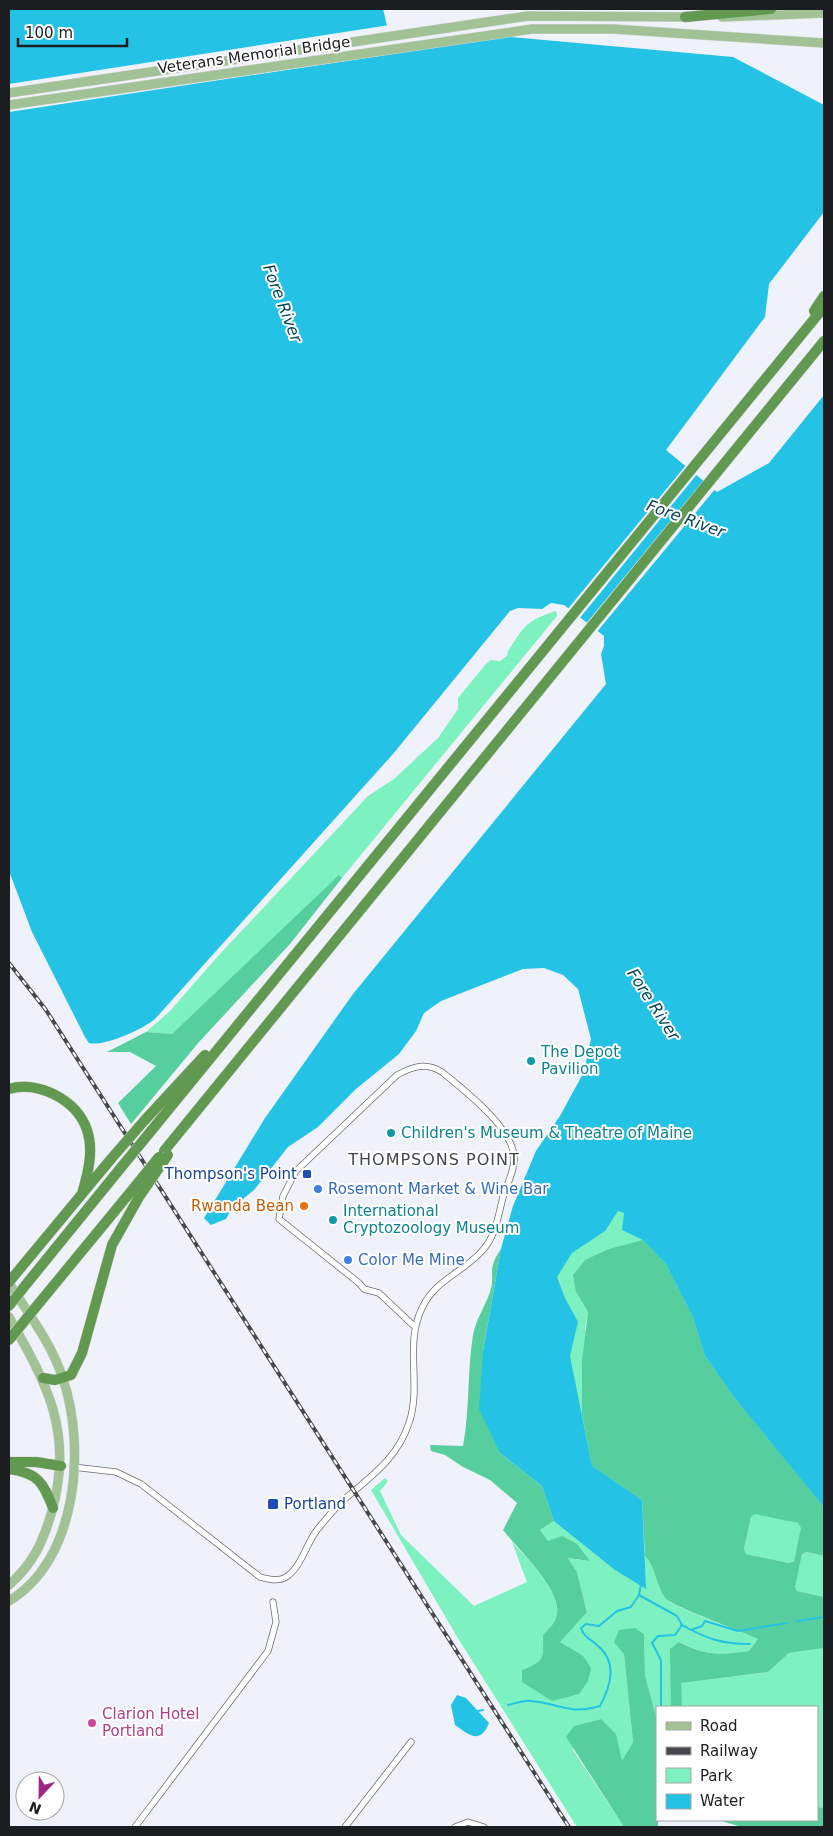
<svg xmlns="http://www.w3.org/2000/svg" width="833" height="1836" viewBox="0 0 833 1836" font-family="'DejaVu Sans',sans-serif">
<style>
.green{fill:#7df1c0}
.forest{fill:#56ce9e;fill-rule:evenodd}
.water{fill:#24c3e6}
.pier{fill:#eff2fa}
.lines{fill:none;stroke-linecap:round;stroke-linejoin:round}
.stream{stroke:#24c3e6;stroke-width:2}
.minor-casing{stroke:#6a6c73;stroke-width:7}
.primary-casing{stroke:#d2d2d2;stroke-width:10}
.motorway-casing{stroke:#d2d2d2;stroke-width:11}
.minor{stroke:#fff;stroke-width:5.5}
.primary{stroke:#a0c295;stroke-width:9}
.motorway{stroke:#60994f;stroke-width:10}
.rail-casing{stroke:#46484c;stroke-width:4}
.rail{stroke:#fff;stroke-width:2;stroke-dasharray:5.5;stroke-linecap:butt}
.motorway-bridge-casing{stroke:#d2d2d2;stroke-width:11;stroke-linecap:butt}
.motorway-bridge{stroke:#60994f;stroke-width:10}
.culture-dot{fill:#0f9aa8;stroke:#fff;stroke-width:2}
.transit-dot{fill:#1a4fb4;stroke:#fff;stroke-width:2}
.shop-dot{fill:#3f7fe0;stroke:#fff;stroke-width:2}
.food-dot{fill:#e8710a;stroke:#fff;stroke-width:2}
.hotel-dot{fill:#d1479c;stroke:#fff;stroke-width:2}
.labels{text-anchor:middle;stroke-width:4;stroke-linejoin:round;paint-order:stroke}
.street-label{font-size:15px;fill:#1c1d20;stroke:#fff}
.culture-label{font-size:15px;fill:#0d838f;stroke:#fff;text-anchor:start}
.transit-label{font-size:15px;fill:#164399;stroke:#fff;text-anchor:end}
.shop-label{font-size:15px;fill:#366cbe;stroke:#fff;text-anchor:start}
.food-label{font-size:15px;fill:#c56008;stroke:#fff;text-anchor:end}
.hotel-label{font-size:15px;fill:#b23c85;stroke:#fff;text-anchor:start}
.water-label{font-size:16px;font-style:italic;fill:#034654;stroke:#fff}
.neighbourhood-label{font-size:16px;letter-spacing:1px;fill:#44464c;stroke:#fff}
</style>
<rect width="100%" height="100%" fill="#eff2fa"/>
<path class="green" d="M556,611L557,616L342,878L339,876L172,1034L146,1032L169,1012L219,955L368,796L394,779L438,738L458,709V698L486,664L491,660L500,661L507,656L508,651C525,625 526,621 556,611Z
M591,1039L824,1507L734,1397L576,1292L588,1312L585,1329L642,1500L645,1556C656,1568 656,1585 665,1598C672,1607 743,1632 758,1639L749,1651C720,1655 706,1656 680,1642L671,1692V1707H657V1720L645,1675L644,1634L624,1654L633,1742L622,1762L601,1719L574,1726L573,1750L624,1827H577L459,1640L371,1490L385,1478L388,1481L380,1491L401,1535L474,1606L527,1582L512,1542C526,1557 560,1591 557,1613C556,1623 549,1628 543,1635C543,1659 545,1661 522,1670V1682L587,1611L577,1572L568,1558L589,1561L548,1541L540,1530L554,1521L501,1249L513,1206L536,1151L560,1116L584,1072Z
M755,1513L798,1523L802,1528L794,1561L789,1563L746,1554L744,1549L751,1517Z
M805,1552L824,1556V1597L797,1591L794,1588L802,1554Z
M824,1648V1808L817,1807V1707H682L680,1683L768,1672L789,1653Z"/>
<path class="forest" d="M339,875L342,878L290,944L199,1042L131,1124L118,1103L156,1066L130,1052H107L146,1032L172,1034Z
M643,1240L666,1264L693,1317L705,1356L734,1397L824,1506V1556L806,1552L802,1554L795,1587L797,1591L824,1597V1648L789,1653L768,1672L681,1683L682,1707H671L670,1649L679,1642C706,1656 720,1655 749,1651L758,1639C743,1632 672,1606 665,1598C656,1585 656,1568 645,1556L642,1500L592,1466L582,1414V1361L588,1312L576,1292L573,1275L585,1260L609,1249ZM755,1514L798,1523L801,1528L794,1561L789,1563L746,1554L744,1549L751,1517Z
M501,1249L483,1351L500,1453L542,1486L554,1521L540,1530L548,1541L562,1536L577,1544L590,1561L568,1558L577,1572L587,1612L560,1642L583,1656L591,1668L588,1681L579,1694L552,1701L522,1682V1670C545,1661 543,1659 543,1635C549,1628 556,1623 557,1613C561,1589 517,1548 503,1530L517,1503L490,1480L463,1467L445,1455L431,1451L430,1445L463,1446C470,1410 467,1372 473,1335C476,1319 485,1307 490,1292C496,1274 486,1270 501,1249Z
M635,1628L644,1634L645,1675L657,1720L658,1827H624L566,1737L574,1726L601,1719L616,1734L622,1761L633,1742L624,1654L614,1642L619,1630Z
M817,1807L824,1808V1827H742L718,1820H817Z"/>
<path class="water" d="M9,9H383L387,26L733,57L824,105V212L769,284L765,317L666,450L717,492L769,463L824,395V1507L734,1397L705,1356L693,1317L666,1264L643,1240L622,1230L624,1213L618,1211L605,1231L572,1253L557,1277L565,1298L578,1322L570,1356L592,1466L642,1500L646,1589L615,1570L554,1521L542,1486L500,1453L479,1409L483,1351L501,1249L513,1206L536,1151L560,1116L584,1072L591,1039L578,989L563,975L544,968L523,969L441,1001L424,1013L416,1031L399,1054L356,1089L318,1127L288,1147L254,1190L232,1208L226,1219L211,1225L204,1218L265,1118L353,994L606,684L601,654L604,646V636L564,605L551,603L542,609L518,608L510,611L393,754L155,1019C143,1029 104,1047 89,1043L85,1037L32,932L9,871Z
M457,1695L466,1698L489,1723C480,1745 469,1735 455,1725L451,1705Z"/>
<path class="pier" d="M396,24L503,34L504,37L9,112V84Z
M687,464L698,473L579,619L567,610Z
M705,479L716,488L596,633L585,625Z"/>
<g class="lines">
<path class="stream" d="M639,1595L677,1616L682,1625L675,1635L658,1636L652,1643L661,1660V1707
M797,1621L824,1617
M682,1625C707,1639 722,1644 750,1644
M691,1630L702,1626L705,1621L738,1631L787,1623
M508,1705C516,1703 525,1700 532,1701C561,1704 569,1715 600,1706C611,1685 618,1662 597,1645C590,1639 584,1637 581,1628L586,1624L599,1626L617,1611L631,1607L639,1595L641,1584
M478,1711L483,1710"/>
<g class="minor-casing">
<path id="minor" d="M73,1467L116,1472L141,1484L260,1577C268,1579 278,1582 286,1577C301,1568 306,1544 317,1530C326,1519 336,1506 347,1497C373,1475 398,1457 409,1423C422,1385 404,1345 422,1308C435,1280 462,1273 481,1252C496,1237 498,1216 503,1197C507,1184 515,1170 514,1157C513,1128 464,1090 442,1072C426,1062 414,1066 397,1075L296,1171L283,1196L279,1219L359,1283L364,1289L379,1293L415,1327
M135,1827L268,1651L276,1622L273,1602
M345,1827L411,1742
M455,1827L468,1822L484,1827"/>
</g>
<g class="primary-casing">
<path id="primary" d="M722,17L824,13
M9,93L528,16L692,17
M9,105L532,29H613L824,43
M9,1283C28,1313 52,1344 63,1379C86,1447 78,1560 9,1601
M9,1317C47,1384 74,1432 52,1511C43,1542 33,1564 9,1585"/>
</g>
<g class="motorway-casing">
<path id="motorway" d="M685,17L771,9
M814,311L824,296
M9,1089C38,1080 77,1100 87,1130C94,1151 88,1173 82,1194
M144,1121L205,1055
M151,1131L824,307
M164,1151L824,341
M9,1282L111,1159
M28,1282L119,1170
M40,1302L133,1189
M43,1378L55,1380L71,1375L82,1353L112,1245L139,1197
M9,1462H36L61,1466
M9,1469C38,1473 43,1482 53,1508"/>
</g>
<use href="#minor" class="minor"/>
<use href="#primary" class="primary"/>
<use href="#motorway" class="motorway"/>
<g class="rail-casing">
<path id="rail" d="M9,963L46,1010L569,1827"/>
</g>
<use href="#rail" class="rail"/>
<g class="motorway-bridge-casing">
<path id="motorway-bridge" d="M111,1159L144,1121
M119,1170L151,1131
M133,1189L159,1157
M139,1197L168,1155
M9,1306L28,1282
M9,1340L40,1302"/>
</g>
<use href="#motorway-bridge" class="motorway-bridge"/>
</g>
<g class="culture-dot">
<circle cx="531" cy="1061" r="5"/>
<circle cx="391" cy="1133" r="5"/>
<circle cx="333" cy="1220" r="5"/>
</g>
<g class="transit-dot">
<rect x="302" y="1169" width="10" height="10" rx="2.5"/>
<rect x="267" y="1498" width="12" height="12" rx="2.5"/>
</g>
<g class="shop-dot">
<circle cx="318" cy="1189" r="5"/>
<circle cx="348" cy="1260" r="5"/>
</g>
<circle class="food-dot" cx="304" cy="1206" r="5"/>
<circle class="hotel-dot" cx="92" cy="1723" r="5"/>
<g class="labels">
<g class="street-label">
<text transform="translate(254 55) rotate(-8)" y="5">Veterans Memorial Bridge</text>
</g>
<g class="culture-label">
<text x="541" y="1057">The Depot<tspan x="541" dy="17">Pavilion</tspan></text>
<text x="401" y="1138">Children's Museum &amp; Theatre of Maine</text>
<text x="343" y="1216">International<tspan x="343" dy="17">Cryptozoology Museum</tspan></text>
</g>
<g class="transit-label">
<text x="297" y="1179">Thompson's Point</text>
<text x="284" y="1509" text-anchor="start">Portland</text>
</g>
<g class="shop-label">
<text x="328" y="1194">Rosemont Market &amp; Wine Bar</text>
<text x="358" y="1265">Color Me Mine</text>
</g>
<g class="food-label">
<text x="294" y="1211">Rwanda Bean</text>
</g>
<g class="hotel-label">
<text x="102" y="1719">Clarion Hotel<tspan x="102" dy="17">Portland</tspan></text>
</g>
<g class="water-label">
<text transform="translate(283 303) rotate(69)" y="6">Fore River</text>
<text transform="translate(686 518) rotate(20)" y="6">Fore River</text>
<text transform="translate(654 1004) rotate(57)" y="6">Fore River</text>
</g>
<g class="neighbourhood-label">
<text x="434" y="1165">THOMPSONS POINT</text>
</g>
</g>
<rect width="833" height="1836" fill="none" stroke="#1c1d20" stroke-width="20"/>
<rect x="656" y="1706" width="162" height="115" fill="#ffffff" stroke="#a4a5a6"/>
<rect x="666" y="1722" width="25" height="8" fill="#a0c295" stroke="#a4a5a6"/>
<text x="700" y="1731" font-size="15" fill="#1c1d20">Road</text>
<rect x="666" y="1747" width="25" height="8" fill="#46484c" stroke="#a4a5a6"/>
<text x="700" y="1756" font-size="15" fill="#1c1d20">Railway</text>
<rect x="666" y="1768" width="25" height="15" fill="#7df1c0" stroke="#a4a5a6"/>
<text x="700" y="1781" font-size="15" fill="#1c1d20">Park</text>
<rect x="666" y="1794" width="25" height="15" fill="#24c3e6" stroke="#a4a5a6"/>
<text x="700" y="1806" font-size="15" fill="#1c1d20">Water</text>
<g transform="translate(40 1796) rotate(202)"><circle r="24" fill="#ffffff" stroke="#a4a5a6"/>
<path d="M0-4L9 19L0 12L-9 19Z" fill="#9d2781"/>
<text y="-8" font-size="14" font-weight="bold" text-anchor="middle" fill="#1c1d20">N</text>
</g>
<path d="M18 38v8h109v-8" fill="none" stroke="#1c1d20" stroke-width="2.5"/>
<text x="25" y="38" font-size="15" fill="#1c1d20" stroke="#ffffff" stroke-width="4" paint-order="stroke">100 m</text>
</svg>
